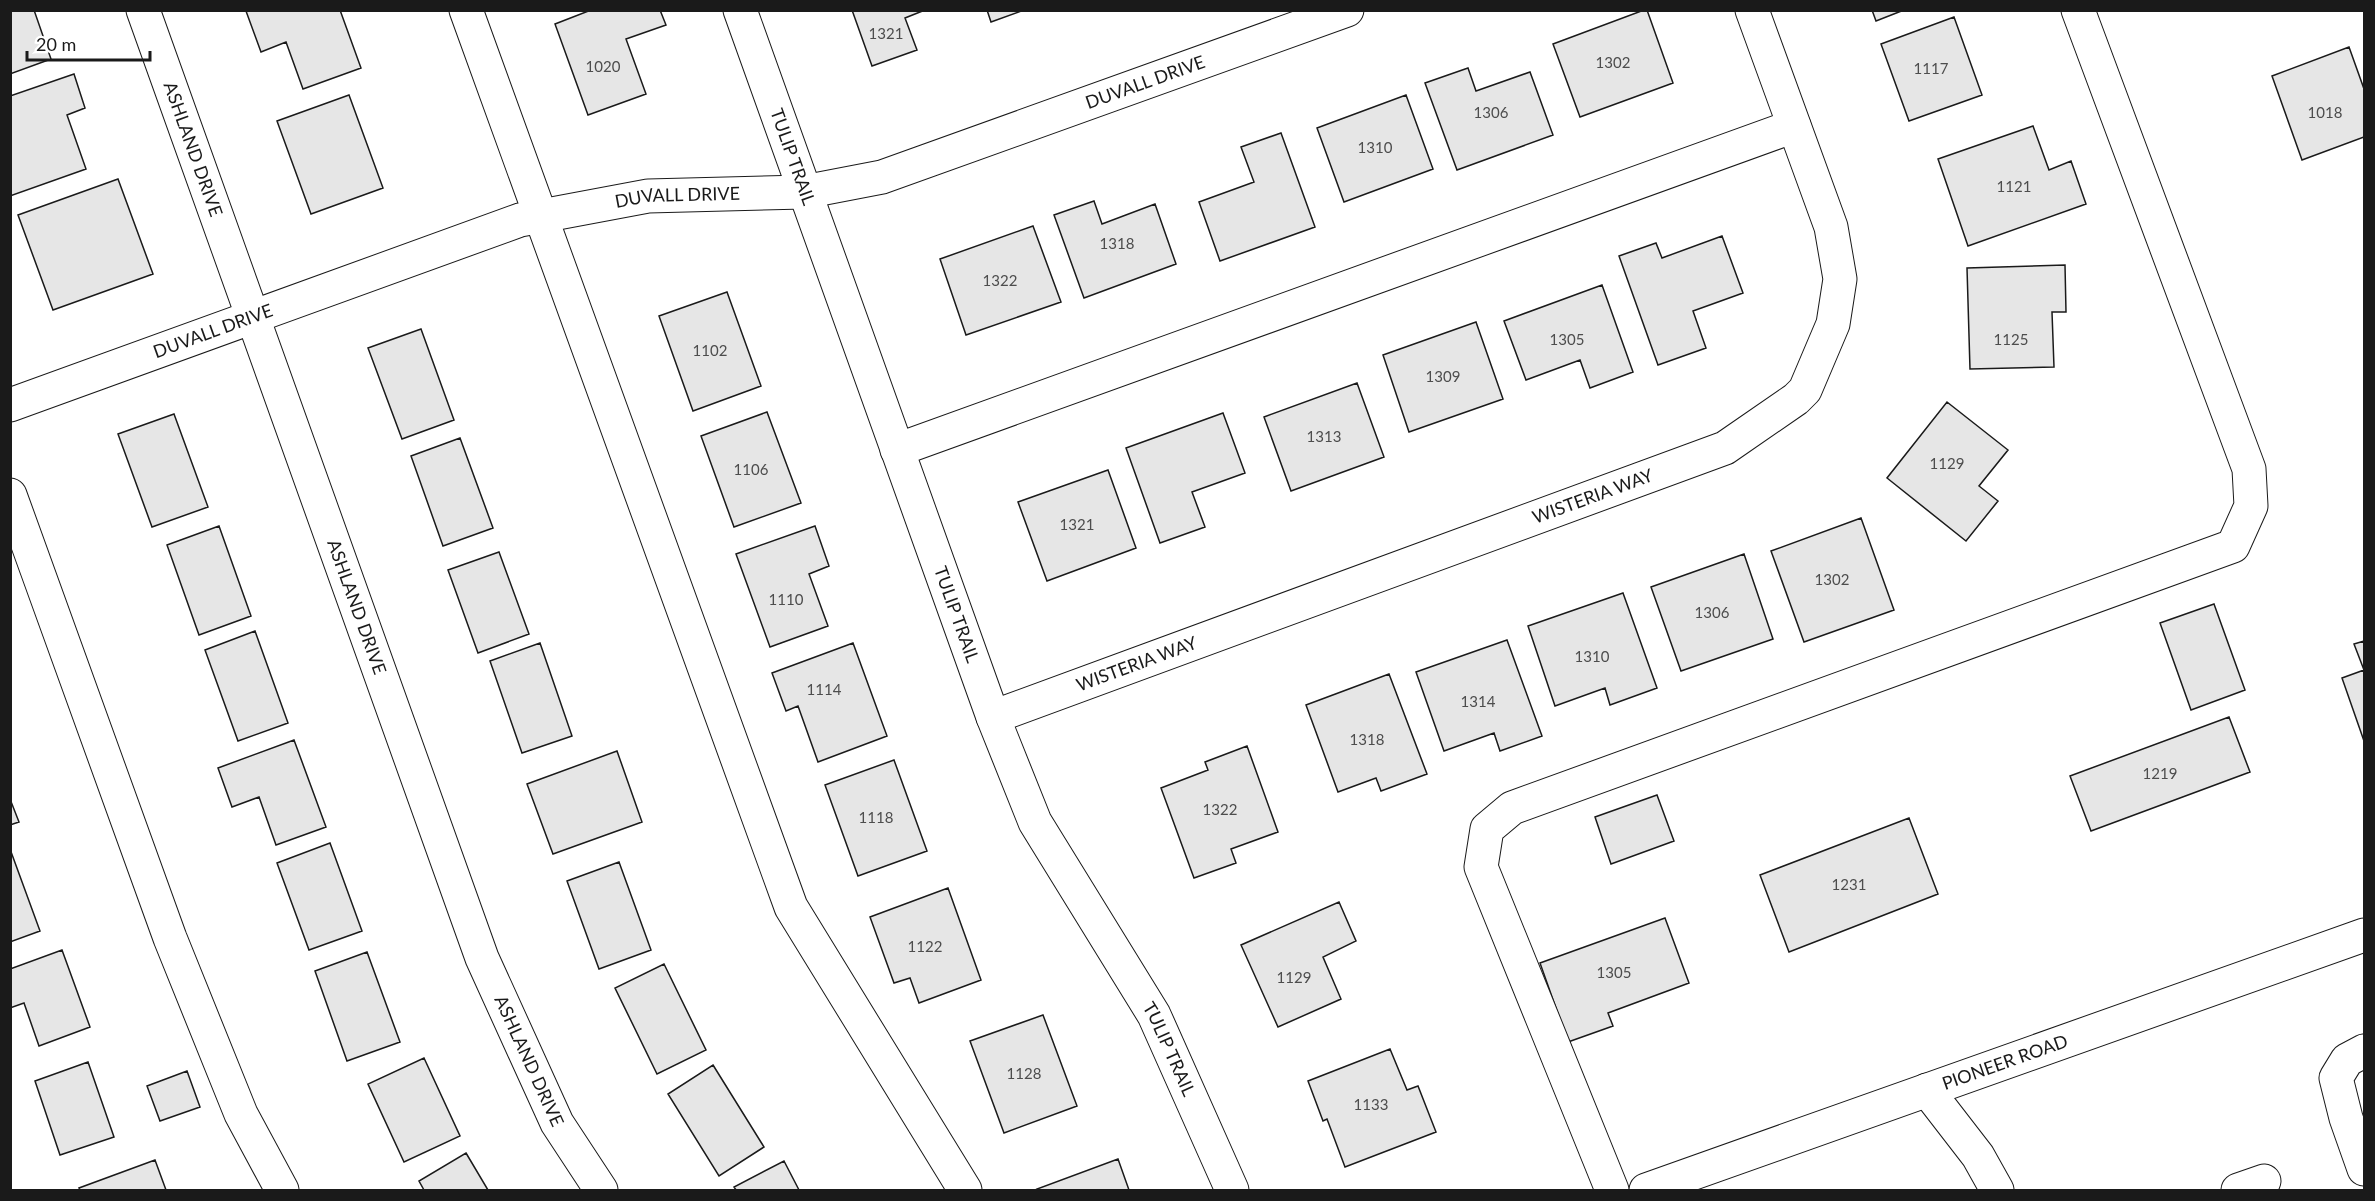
<svg xmlns="http://www.w3.org/2000/svg" width="2375" height="1201" viewBox="0 0 2375 1201" font-family="Lato,sans-serif">
<style>
.building{fill:#e6e6e6;stroke:#1a1a1a;stroke-width:1.5}
.lines{fill:none;stroke-linecap:round;stroke-linejoin:round}
.minor-casing{stroke:#1a1a1a;stroke-width:35}
.major-casing{stroke:#1a1a1a;stroke-width:35}
.minor{stroke:#fff;stroke-width:33}
.major{stroke:#fff;stroke-width:33}
.labels{text-anchor:middle;stroke-width:4.5;stroke-linejoin:round;paint-order:stroke}
.number-label{font-size:15px;fill:#4d4d4d}
.street-label{font-size:18px;fill:#1a1a1a;stroke:#fff}
</style>
<rect width="100%" height="100%" fill="#fff"/>
<path class="building" d="M10,10H34L51,59L10,74Z
M340,10L361,68L303,89L286,42L261,52L246,11Z
M591,10H660L666,25L626,39L646,94L588,115L555,24Z
M852,10H925L905,18L917,50L872,66Z
M987,10H1024L991,22Z
M1644,10H1647L1673,83L1580,117L1553,44Z
M1872,10H1904L1876,21Z
M1954,17L1982,95L1909,121L1881,44Z
M2349,47L2364,89V137L2302,160L2272,76Z
M1468,68L1476,91L1530,72L1553,135L1457,170L1425,83Z
M74,74L85,108L67,115L86,169L10,196V96Z
M349,95L383,188L311,214L277,121Z
M1406,95L1433,169L1344,202L1317,128Z
M2033,126L2049,170L2071,161L2086,204L1968,246L1938,159Z
M1281,133L1315,227L1220,261L1199,202L1254,182L1241,147Z
M118,179L153,274L53,310L18,215Z
M1094,201L1102,224L1155,204L1176,264L1084,298L1054,215Z
M1033,226L1061,302L966,335L940,259Z
M1722,236L1743,293L1693,311L1706,348L1658,365L1619,256L1656,243L1662,258Z
M2065,265L2066,312H2052L2054,367L1970,369L1967,268Z
M1602,285L1633,372L1590,388L1580,360L1526,380L1504,321Z
M727,292L761,386L693,411L659,316Z
M1476,322L1503,399L1409,432L1383,355Z
M421,329L454,420L402,439L368,348Z
M1357,383L1384,457L1291,491L1264,417Z
M1947,402L2008,450L1979,486L1998,501L1966,541L1887,478Z
M767,412L801,503L734,527L701,436Z
M1223,413L1245,473L1192,492L1205,527L1160,543L1126,448Z
M174,414L208,507L152,527L118,434Z
M460,438L493,528L443,546L411,456Z
M1108,470L1136,548L1047,581L1018,502Z
M1861,518L1894,610L1804,642L1771,551Z
M219,526L251,616L199,635L167,545Z
M815,526L829,566L809,574L828,626L770,647L736,554Z
M499,552L529,634L478,653L448,570Z
M1744,554L1773,639L1681,671L1651,587Z
M1623,593L1657,688L1610,705L1605,688L1555,706L1528,626Z
M2214,604L2245,690L2191,710L2160,623Z
M255,631L288,723L238,741L205,650Z
M1507,640L1542,736L1500,751L1494,733L1444,751L1416,672Z
M2364,641V741L2342,678L2364,670L2354,644Z
M540,643L572,736L522,753L490,661Z
M853,643L887,736L818,762L798,706L786,711L772,673Z
M1389,674L1427,774L1381,791L1376,778L1338,792L1306,705Z
M2229,717L2250,772L2091,831L2070,776Z
M294,740L326,827L276,845L259,797L232,807L218,768Z
M1247,746L1278,832L1231,849L1236,863L1194,878L1161,788L1208,770L1205,762Z
M617,751L642,822L553,854L527,784Z
M894,760L927,851L858,876L825,785Z
M1657,795L1674,841L1611,864L1595,817Z
M10,799L19,822L10,825Z
M1909,818L1938,894L1789,952L1760,875Z
M330,843L362,931L309,950L277,863Z
M10,849L40,931L10,942Z
M619,862L651,950L599,969L567,881Z
M948,888L981,980L919,1003L910,978L894,983L870,917Z
M1339,902L1356,941L1323,957L1341,999L1278,1027L1241,945Z
M1665,918L1689,983L1608,1013L1613,1026L1568,1042L1540,963Z
M62,950L90,1027L39,1046L24,1003L10,1008V969Z
M367,952L400,1042L347,1061L315,971Z
M664,964L706,1050L657,1074L615,988Z
M1043,1015L1077,1106L1004,1133L970,1041Z
M1390,1049L1407,1090L1418,1086L1436,1132L1345,1167L1327,1119L1323,1121L1308,1081Z
M424,1058L460,1136L404,1162L368,1084Z
M88,1062L114,1137L60,1155L35,1081Z
M713,1065L764,1147L719,1176L668,1094Z
M187,1071L200,1107L160,1121L147,1086Z
M466,1153L488,1190H424L419,1181Z
M1118,1159L1129,1190H1038L1037,1189Z
M155,1160L166,1190H80L79,1188Z
M784,1161L799,1190H736L734,1187Z"/>
<g class="lines">
<g class="minor-casing">
<g id="minor">
<path id="s1" d="M143,10L482,958L557,1123L601,1190"/>
<path d="M466,10L791,907L965,1190"/>
<path id="s2" d="M740,10L993,717L1035,822L1154,1015L1232,1190"/>
<path id="s3" d="M10,405L520,220L648,196L804,192L882,177L1347,10"/>
<path d="M897,450L1794,126"/>
<path d="M10,495L170,938L241,1114L282,1190"/>
<path id="s4" d="M993,717L1725,448L1796,399L1805,390L1833,324L1840,279L1831,227L1752,10"/>
<path d="M2364,1051L2347,1060L2336,1078L2346,1118L2364,1169"/>
<path d="M1927,1090L1978,1156L1997,1190"/>
<path d="M1612,1190L1481,867L1487,829L1512,808L2233,546L2251,506L2249,469L2078,10"/>
<path d="M2238,1190L2264,1181"/>
</g>
</g>
<g class="major-casing">
<g id="major">
<path id="s5" d="M1646,1190L2364,935"/>
</g>
</g>
<use href="#minor" class="minor"/>
<use href="#major" class="major"/>
</g>
<g class="labels">
<g class="number-label">
<text x="886" y="39">1321</text>
<text x="1613" y="68">1302</text>
<text x="603" y="72">1020</text>
<text x="1931" y="74">1117</text>
<text x="1491" y="118">1306</text>
<text x="2325" y="118">1018</text>
<text x="1375" y="153">1310</text>
<text x="2014" y="192">1121</text>
<text x="1117" y="249">1318</text>
<text x="1000" y="286">1322</text>
<text x="1567" y="345">1305</text>
<text x="2011" y="345">1125</text>
<text x="710" y="356">1102</text>
<text x="1443" y="382">1309</text>
<text x="1324" y="442">1313</text>
<text x="1947" y="469">1129</text>
<text x="751" y="475">1106</text>
<text x="1077" y="530">1321</text>
<text x="1832" y="585">1302</text>
<text x="786" y="605">1110</text>
<text x="1712" y="618">1306</text>
<text x="1592" y="662">1310</text>
<text x="824" y="695">1114</text>
<text x="1478" y="707">1314</text>
<text x="1367" y="745">1318</text>
<text x="2160" y="779">1219</text>
<text x="1220" y="815">1322</text>
<text x="876" y="823">1118</text>
<text x="1849" y="890">1231</text>
<text x="925" y="952">1122</text>
<text x="1614" y="978">1305</text>
<text x="1294" y="983">1129</text>
<text x="1024" y="1079">1128</text>
<text x="1371" y="1110">1133</text>
</g>
<g class="street-label">
<text dy="6" stroke="none"><textPath href="#s3" startOffset="1188">DUVALL DRIVE</textPath></text>
<text dy="6" stroke="none"><textPath href="#s1" startOffset="148">ASHLAND DRIVE</textPath></text>
<text dy="6" stroke="none"><textPath href="#s2" startOffset="156">TULIP TRAIL</textPath></text>
<text dy="6" stroke="none"><textPath href="#s3" startOffset="702">DUVALL DRIVE</textPath></text>
<text dy="6" stroke="none"><textPath href="#s3" startOffset="216">DUVALL DRIVE</textPath></text>
<text dy="6" stroke="none"><textPath href="#s4" startOffset="639">WISTERIA WAY</textPath></text>
<text dy="6" stroke="none"><textPath href="#s1" startOffset="634">ASHLAND DRIVE</textPath></text>
<text dy="6" stroke="none"><textPath href="#s2" startOffset="642">TULIP TRAIL</textPath></text>
<text dy="6" stroke="none"><textPath href="#s4" startOffset="153">WISTERIA WAY</textPath></text>
<text dy="6" stroke="none"><textPath href="#s2" startOffset="1128">TULIP TRAIL</textPath></text>
<text dy="6" stroke="none"><textPath href="#s1" startOffset="1120">ASHLAND DRIVE</textPath></text>
<text dy="6" stroke="none"><textPath href="#s5" startOffset="381">PIONEER ROAD</textPath></text>
</g>
</g>
<rect width="2375" height="1201" fill="none" stroke="#1a1a1a" stroke-width="24"/>
<path d="M27 51v9h123v-9" fill="none" stroke="#1a1a1a" stroke-width="3"/>
<text x="36" y="51" font-size="18" fill="#1a1a1a" stroke="#ffffff" stroke-width="4.5" paint-order="stroke">20 m</text>
</svg>
